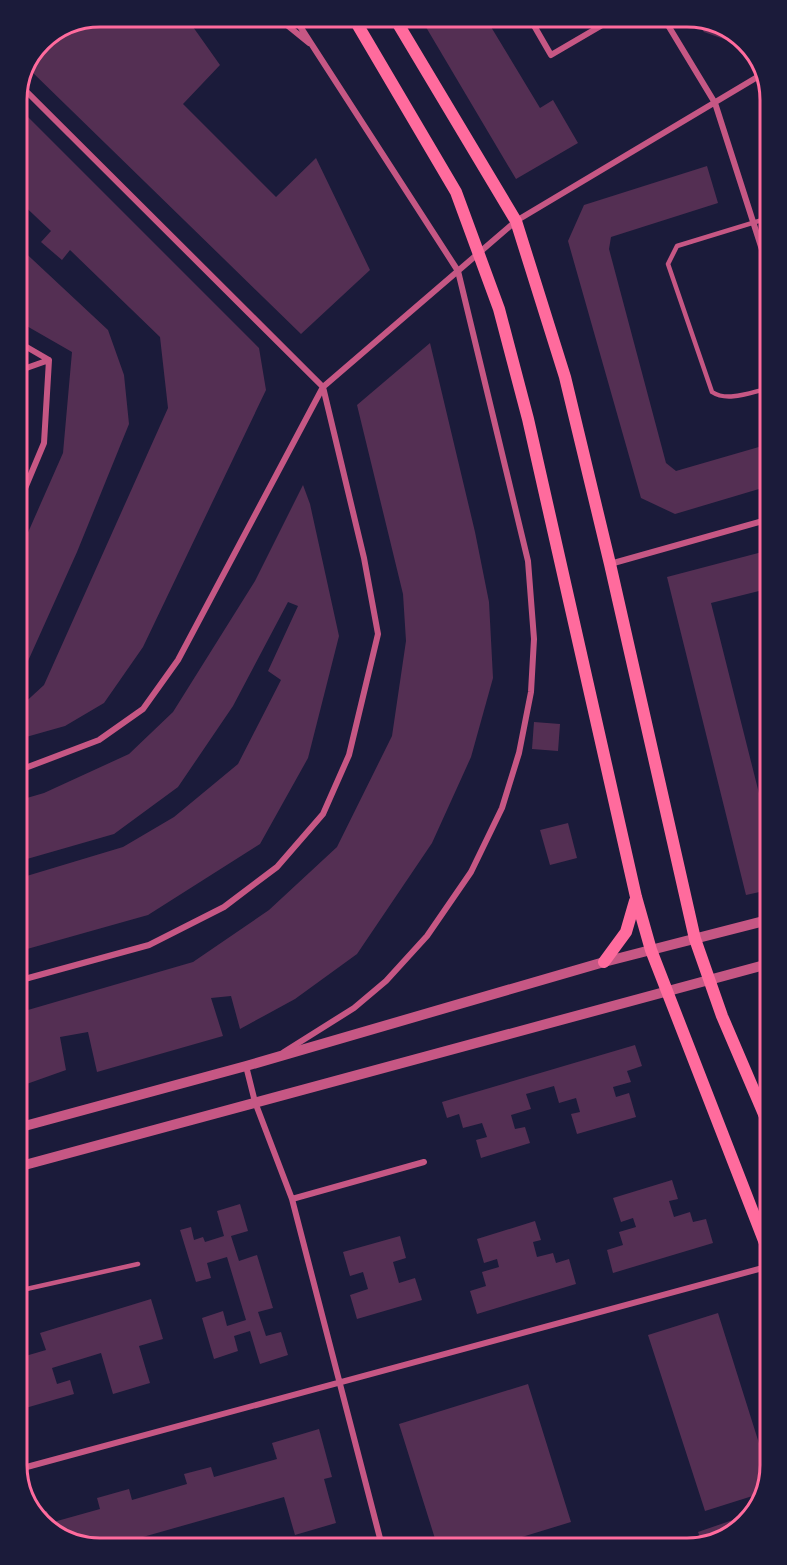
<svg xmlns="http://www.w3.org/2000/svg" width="787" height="1565" viewBox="0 0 787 1565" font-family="Karla,sans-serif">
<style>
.building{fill:#542f53}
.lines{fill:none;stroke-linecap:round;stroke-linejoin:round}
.service{stroke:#c65784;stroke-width:4.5}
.minor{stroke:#c65784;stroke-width:6}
.tertiary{stroke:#c65784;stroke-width:10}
.secondary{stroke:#ff6b9d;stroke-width:12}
.rim{fill:none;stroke:#ff6b9d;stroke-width:3}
</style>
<rect width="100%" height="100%" fill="#1b1b3a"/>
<path class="building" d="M100,16L186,17L220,65L183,104L276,197L316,158L370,270L301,334L29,69L41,41Z
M420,17H485L540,108L553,100L578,143L516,179Z
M695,18L737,34L743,41L738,44L704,32Z
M17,106L259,348L266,390L143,647L104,703L65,726L19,739V708L44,685L168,408L160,337L70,250L62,260L41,242L51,231L17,199Z
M707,166L718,203L611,237L609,249L666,463L676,471L766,445V487L675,514L641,498L568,241L584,205Z
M17,245L108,330L124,375L129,424L77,552L19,681V553L63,453L72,352L18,321Z
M430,343L475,532L489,602L493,678L471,757L432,843L357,954L295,999L240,1029L231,996L211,998L223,1036L97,1072L88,1032L60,1037L66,1070L21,1086V1012L193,962L269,910L337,847L392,736L406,641L403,594L357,405Z
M303,485L310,504L339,636L308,758L260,844L148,915L20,951V878L123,847L174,817L238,764L281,680L268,671L298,606L288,602L233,706L178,787L114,834L20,861V800L44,793L129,754L173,712L255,581Z
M766,551L767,589L711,603L768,829V890L746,895L667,577Z
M534,722L560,724L558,751L532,749Z
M568,823L577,858L550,865L540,830Z
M635,1045L642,1066L627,1071L631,1082L613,1087L616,1097L629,1093L636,1117L577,1134L571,1114L580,1112L576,1098L559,1103L554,1086L526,1094L531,1109L511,1115L515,1129L525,1127L530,1143L481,1158L476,1140L487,1137L482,1123L463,1128L459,1114L447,1118L442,1102Z
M672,1180L678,1199L669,1201L674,1217L690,1212L693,1222L706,1219L713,1243L613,1273L607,1250L623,1245L619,1232L636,1227L633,1218L621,1222L613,1198Z
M240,1204L248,1231L231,1236L239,1261L257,1255L273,1308L258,1312L266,1336L281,1332L288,1355L260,1364L250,1331L234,1336L238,1351L214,1359L202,1318L223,1311L227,1326L246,1320L227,1257L207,1263L211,1278L196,1282L180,1230L191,1227L194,1240L203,1237L205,1242L224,1236L217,1211Z
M535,1221L541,1240L533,1242L537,1257L553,1253L556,1263L569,1259L576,1284L477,1314L470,1291L486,1286L482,1272L499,1267L497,1259L484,1263L477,1239Z
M400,1236L406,1258L393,1262L399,1283L415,1278L422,1300L357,1319L350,1295L368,1289L363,1272L350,1276L343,1252Z
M151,1299L163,1339L139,1346L150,1383L113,1394L101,1353L52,1368L57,1384L70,1380L74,1394L22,1409V1357L46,1350L40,1333Z
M718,1313L768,1472L762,1493L705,1511L648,1335Z
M528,1384L571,1522L499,1544L437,1545L399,1424Z
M319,1429L332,1477L324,1479L336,1523L295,1535L284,1497L104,1548H94L50,1531L36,1514L47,1511L50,1523L100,1509L97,1498L129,1489L132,1500L187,1484L184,1474L211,1467L214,1477L277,1459L272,1443Z
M756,1512L718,1542H702L698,1532Z"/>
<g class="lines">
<path class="service" d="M765,219L677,246L668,264L712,392C727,402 749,393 766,389
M766,965L768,975
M22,1290L138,1264"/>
<path class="minor" d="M277,17L309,43
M529,17L551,55L616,17
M663,17L715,103L765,259
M18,342L49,360L44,443L18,505
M18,371L49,360
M610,564L766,520
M20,770L99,740L143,709L178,660L323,387L516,221L764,73
M21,980L149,945L224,907L277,867L323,814L349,755L378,634L364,558L323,387L21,86
M284,1052L354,1008L386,981L427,936L471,872L502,808L519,753L531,692L534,639L528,561L458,271L294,17
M246,1066L255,1102L292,1199L382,1546
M292,1199L424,1162
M22,1284L24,1289
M23,1468L770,1266"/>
<path class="tertiary" d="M21,1127L246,1066L604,962L768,920
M21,1166L768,964"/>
<path class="secondary" d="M353,17L456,192L499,309L528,419L636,897L651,950L770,1256
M394,17L516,221L565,377L610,564L695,939L722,1016L769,1126
M604,962L626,932L635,901"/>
</g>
<path d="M0 0H787V1565H0ZM100 27H687A73 73 0 0 1 760 100V1465A73 73 0 0 1 687 1538H100A73 73 0 0 1 27 1465V100A73 73 0 0 1 100 27Z" fill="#1b1b3a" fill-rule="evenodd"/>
<path class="rim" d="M100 27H687A73 73 0 0 1 760 100V1465A73 73 0 0 1 687 1538H100A73 73 0 0 1 27 1465V100A73 73 0 0 1 100 27Z"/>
</svg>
